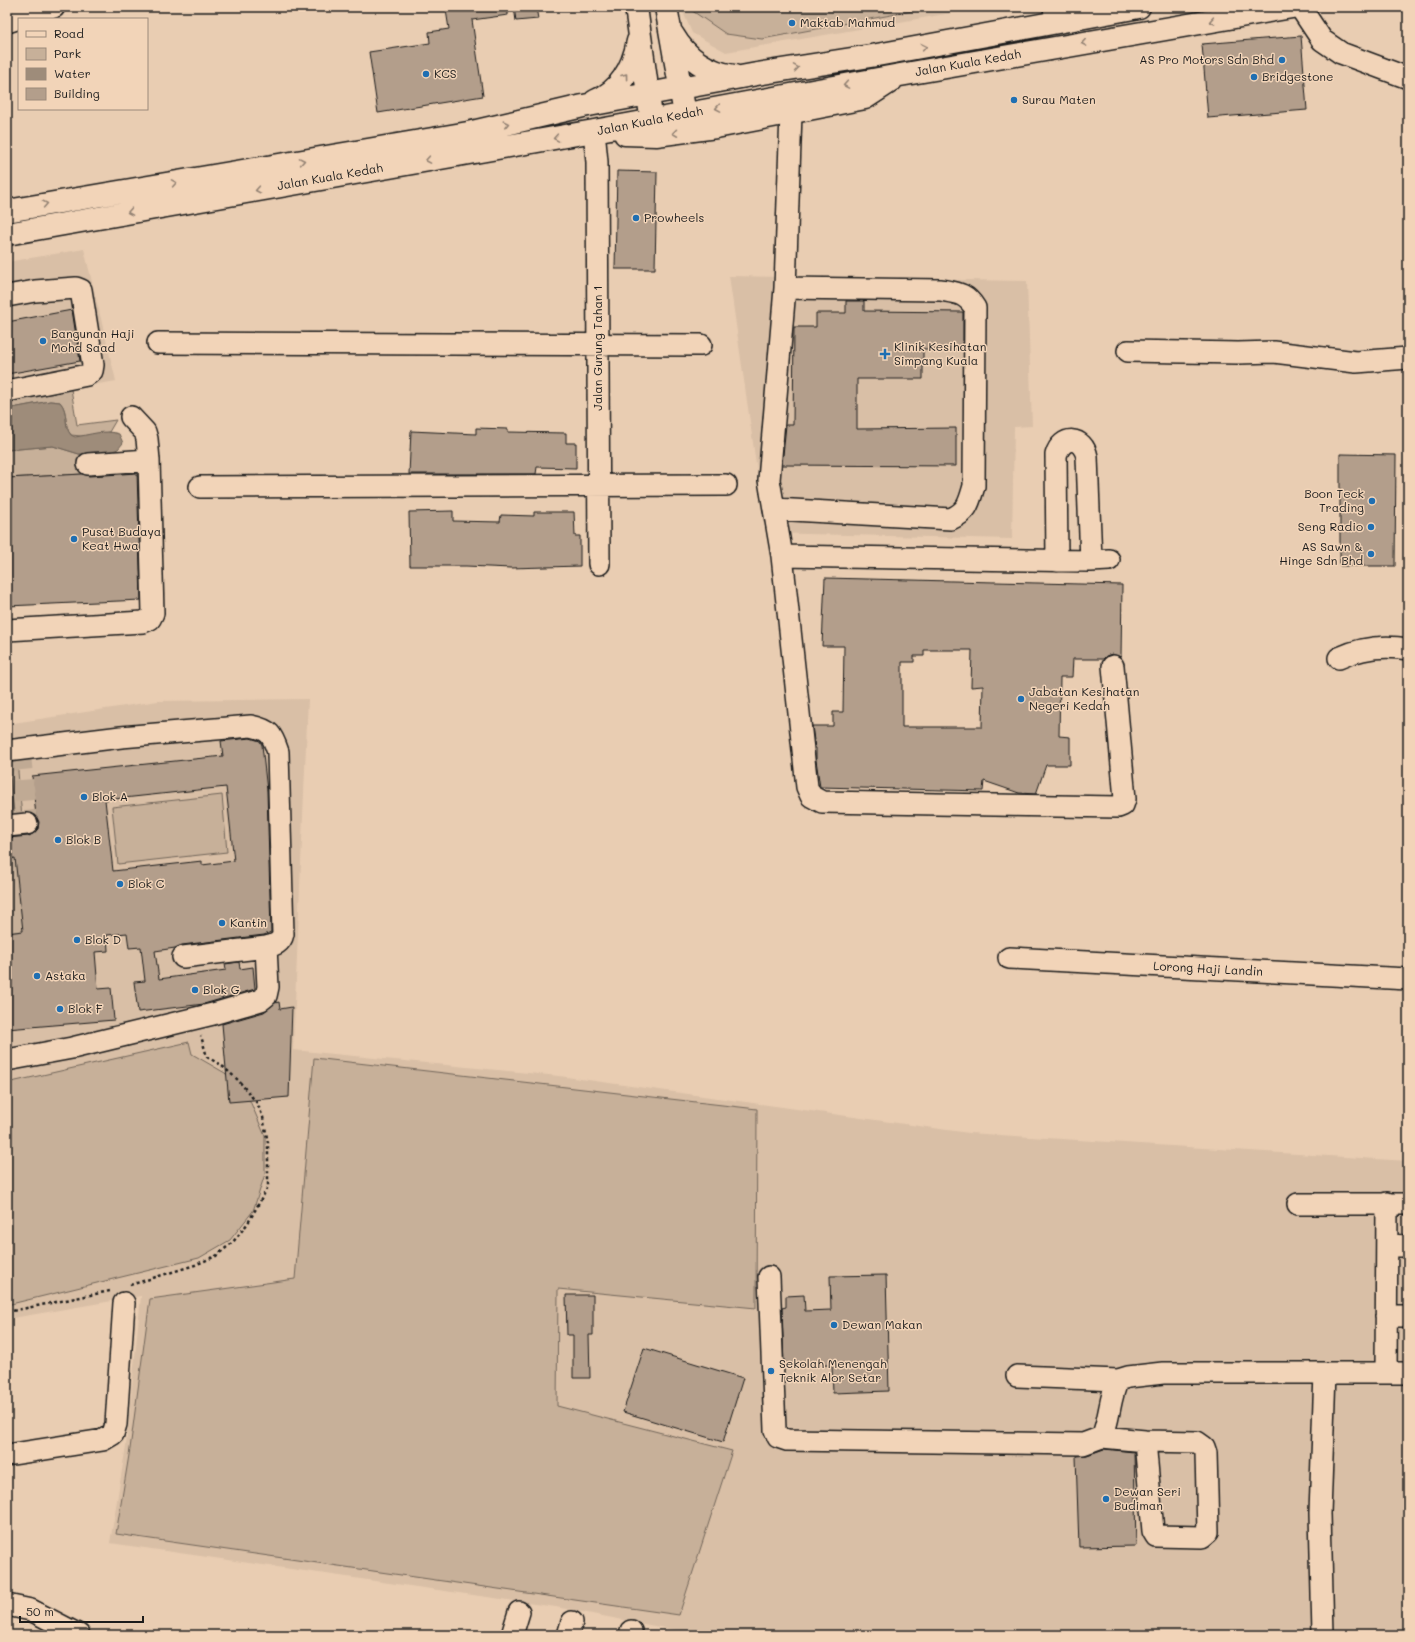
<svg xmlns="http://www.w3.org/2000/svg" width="1415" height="1642" viewBox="0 0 1415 1642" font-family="Mali,sans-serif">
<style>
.built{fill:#d9bfa6}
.green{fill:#c7b099;stroke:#72665a}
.water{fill:#9e8c7a;stroke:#6a5f54}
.building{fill:#b39e8b;stroke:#1c1c1c;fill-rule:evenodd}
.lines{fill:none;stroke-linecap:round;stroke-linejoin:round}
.minor-tunnel{stroke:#c0aa94;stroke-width:21;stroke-dasharray:21 10;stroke-linecap:butt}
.minor-casing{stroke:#1c1c1c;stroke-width:24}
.major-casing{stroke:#1c1c1c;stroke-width:25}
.path{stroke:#1c1c1c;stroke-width:2.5;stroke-dasharray:3 3;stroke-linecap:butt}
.minor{stroke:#f2d4b8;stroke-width:21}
.major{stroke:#f2d4b8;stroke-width:22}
.oneway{stroke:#928172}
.poi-dot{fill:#1f6fb2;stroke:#f2d4b8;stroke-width:1.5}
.labels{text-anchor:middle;stroke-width:3;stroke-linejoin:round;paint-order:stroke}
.poi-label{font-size:12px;fill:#1c1c1c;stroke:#f2d4b8;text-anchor:start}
.street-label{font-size:12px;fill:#1c1c1c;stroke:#f2d4b8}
</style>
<rect width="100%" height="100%" fill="#e9cdb2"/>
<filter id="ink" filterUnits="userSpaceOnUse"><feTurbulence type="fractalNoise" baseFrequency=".025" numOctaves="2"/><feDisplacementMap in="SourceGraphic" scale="8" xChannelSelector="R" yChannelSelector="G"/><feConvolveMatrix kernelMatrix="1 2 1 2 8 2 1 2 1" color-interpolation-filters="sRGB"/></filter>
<g filter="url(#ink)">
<path class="built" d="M683,7H986L726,52L692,33L683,12Z
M84,249L116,381L7,400V262Z
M729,276L1027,281L1032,426L1014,427L1012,539L766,533Z
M308,699L293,1050L559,1076L969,1133L1408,1161V1635H701L556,1607L110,1543L126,1446L141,1296L7,1319V724L158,701Z"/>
<path class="green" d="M691,7H934L762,39L726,34L691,10Z
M71,389L77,425L116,420L109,432L81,436L71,435C63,426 69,412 60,402L50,401L7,409V400Z
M53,446L79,454H83L84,474L7,478V450Z
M17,760L22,818L7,820V761Z
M222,795L227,852L118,864L112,807Z
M55,854L63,927L7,933V859Z
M189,1042L192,1054L225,1073L250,1101L265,1136V1174L253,1211L230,1240L199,1258L7,1305V1083Z
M314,1058L757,1109L756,1308L558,1289L557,1406L732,1451L679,1615L116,1534L130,1449L150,1299L295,1279Z"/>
<path class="water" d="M50,401L60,402C69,412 63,426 71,435L75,437C90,435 104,429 119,434L123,443L118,449L107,453L79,454L53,446L7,450V409Z
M7,768H9L14,812H7Z"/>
<path class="building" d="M464,7H508V15L472,20L483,96L378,113L369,52L430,43L429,32L449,29L446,10Z
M514,7H536L538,19L516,21Z
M1301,36L1307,110L1208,118L1202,44Z
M617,171L657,172L655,269H615Z
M846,301H864V311L963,312V349H923V379H857V429L956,428V466L782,465L786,425H793L794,327H816V313H846Z
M72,310L80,361L7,374V322Z
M476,428L508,429V432L566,433V443H576V468L537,467L536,474H409L411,431L476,434Z
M1340,454L1396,455L1395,566H1340Z
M137,473L141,600L7,606V478L82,474L89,476Z
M453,511V521L500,522L501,515L534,516V512H574L575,536H580V566L511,568L466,566H410L409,512Z
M825,578L1122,585L1121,657L1112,654L1106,656L1103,659H1073L1072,677H1060L1059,736L1070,737V765H1046L1036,794L1019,793L984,781L983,791L820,787L816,760V748H815L812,726H833V712H843L844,646H822ZM924,650H972L971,687L983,686L982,727H902V662H914V656H924Z
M250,738L260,741L262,745L267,791L271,932L264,935L182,945L175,948L155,951L159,979L226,970L225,964L239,962L240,969L253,967L255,989L204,1004L138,1012L134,982L145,981L141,947L129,948L127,933L107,935L108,951L95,952L98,989L111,988L114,1020L7,1029V933L23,931L15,858L7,859V838L29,836L34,833L38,829L39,822L36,816L32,776L223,756L221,741ZM226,787L234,861L202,865V861L113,871L105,800Z
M279,1002L280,1009L292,1007L289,1097L229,1102L222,1024L264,1012L275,1003Z
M886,1275L889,1391L833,1393L832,1365L784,1366L782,1308L786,1307V1296L804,1295L805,1311L831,1310L830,1276Z
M566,1295H593V1335H589L590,1378H573V1335H567Z
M644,1348L743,1378L723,1442L623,1412Z
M1104,1449L1134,1452L1136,1546L1079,1547L1076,1456L1087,1455Z"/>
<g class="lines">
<path class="minor-tunnel" d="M20,749L27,824"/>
<g class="minor-casing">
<path id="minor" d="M1054,7L1056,22
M1300,7L1322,40L1341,53L1408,78
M7,22L54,7
M791,113L785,288L769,480L782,556L807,787L811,796L822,802L1118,807L1123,805L1125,799L1113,666
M594,131L597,162L599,564
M7,296L35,291L76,288L81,290L93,365L92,371L87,375L7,391
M158,343L701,345
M1128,351L1238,353L1274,352L1356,362L1408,358
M88,464L149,460
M200,487L726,485
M775,509L951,519C968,511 969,503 974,486L975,308C966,293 957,293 941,290L785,288
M782,556L1091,561L1109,560
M1057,561L1056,455C1062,435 1083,436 1087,457L1091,561
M7,630L143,622L150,619L153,613L149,460L147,439L145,432L131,417
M1339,658C1362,647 1384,645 1408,649
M7,751L121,737L251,726C270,730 272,734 278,752L283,934C281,943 275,945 266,947L183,957
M7,826L27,824
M1009,958L1408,979
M7,1060L72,1048L213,1014L261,1000L266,996L268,987L266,947
M1298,1204H1408
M1387,1245L1408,1246
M769,1277L775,1430L778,1437L787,1440L1083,1444L1102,1437C1110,1419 1109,1398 1118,1380L1128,1377L1163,1373H1408
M1386,1316H1408
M1386,1373L1387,1203
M1017,1376L1118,1380
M1102,1437L1145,1441L1197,1442L1204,1447L1206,1453L1208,1532L1202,1537L1156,1536L1153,1531L1145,1441
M7,1455L103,1440L113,1434L116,1424L124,1303
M7,1605L31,1610L79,1635
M512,1635L519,1612
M568,1635L572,1622
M630,1635L631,1631
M1323,1635L1320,1513L1325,1373"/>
</g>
<g class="major-casing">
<path id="major" d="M636,7L650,109
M666,7L683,103
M673,35C687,59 707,72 734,76
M595,101C620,91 633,67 638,41
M625,134L656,135L716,127L865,98L891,81
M7,211L468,133L583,106L757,74L877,55L1139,7
M7,234L594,131L900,75L1292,7"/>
</g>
<path class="path" d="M130,1285L195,1265L216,1256L233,1242L248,1223L268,1187V1143L263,1117L257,1103L238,1080L221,1065L207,1057L201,1036
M7,1312L110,1291"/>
<use href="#minor" class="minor"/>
<use href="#major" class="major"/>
</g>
<defs><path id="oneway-chevron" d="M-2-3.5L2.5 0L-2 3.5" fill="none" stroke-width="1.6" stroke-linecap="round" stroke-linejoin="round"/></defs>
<g class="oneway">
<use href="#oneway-chevron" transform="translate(1212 21) rotate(170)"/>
<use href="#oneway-chevron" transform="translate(1084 43) rotate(170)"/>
<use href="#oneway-chevron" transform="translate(924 47) rotate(-11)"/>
<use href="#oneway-chevron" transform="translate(796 68) rotate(-9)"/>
<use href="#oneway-chevron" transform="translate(625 76) rotate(-53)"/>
<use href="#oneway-chevron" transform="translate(846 85) rotate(170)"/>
<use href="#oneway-chevron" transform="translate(718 108) rotate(170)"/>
<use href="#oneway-chevron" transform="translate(506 124) rotate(-13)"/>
<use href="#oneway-chevron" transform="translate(675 133) rotate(172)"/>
<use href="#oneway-chevron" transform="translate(556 138) rotate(170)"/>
<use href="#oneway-chevron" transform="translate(428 160) rotate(170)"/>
<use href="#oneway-chevron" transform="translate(302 161) rotate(-10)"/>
<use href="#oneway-chevron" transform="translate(174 183) rotate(-10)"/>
<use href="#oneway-chevron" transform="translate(258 190) rotate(170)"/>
<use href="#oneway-chevron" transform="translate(45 204) rotate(-10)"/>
<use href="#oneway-chevron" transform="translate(130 212) rotate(170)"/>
</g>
</g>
<g class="poi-dot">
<circle cx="792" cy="23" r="4"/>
<circle cx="1282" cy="60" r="4"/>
<circle cx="426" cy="74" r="4"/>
<circle cx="1254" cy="77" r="4"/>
<circle cx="1014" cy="100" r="4"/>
<circle cx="636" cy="218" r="4"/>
<circle cx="43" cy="341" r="4"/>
<path d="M883 348h4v4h4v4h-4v4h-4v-4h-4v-4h4z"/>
<circle cx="1372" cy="501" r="4"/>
<circle cx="1371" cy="527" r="4"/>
<circle cx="74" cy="539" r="4"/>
<circle cx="1371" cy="554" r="4"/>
<circle cx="1021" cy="699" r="4"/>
<circle cx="84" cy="797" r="4"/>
<circle cx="58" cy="840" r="4"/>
<circle cx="120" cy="884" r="4"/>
<circle cx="222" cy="923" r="4"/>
<circle cx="77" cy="940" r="4"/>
<circle cx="37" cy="976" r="4"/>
<circle cx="195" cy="990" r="4"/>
<circle cx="60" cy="1009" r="4"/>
<circle cx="834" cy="1325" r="4"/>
<circle cx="771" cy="1371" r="4"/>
<circle cx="1106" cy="1499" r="4"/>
</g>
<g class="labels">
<g class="poi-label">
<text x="800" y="27">Maktab Mahmud</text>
<text x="1274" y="64" text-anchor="end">AS Pro Motors Sdn Bhd</text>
<text x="434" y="78">KCS</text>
<text x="1262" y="81">Bridgestone</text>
<text x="1022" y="104">Surau Maten</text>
<text x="644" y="222">Prowheels</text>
<text x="51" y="338">Bangunan Haji<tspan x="51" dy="14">Mohd Saad</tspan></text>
<text x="894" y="351">Klinik Kesihatan<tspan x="894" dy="14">Simpang Kuala</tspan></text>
<text x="1364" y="498" text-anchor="end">Boon Teck<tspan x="1364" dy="14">Trading</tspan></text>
<text x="1363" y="531" text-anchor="end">Seng Radio</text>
<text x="82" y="536">Pusat Budaya<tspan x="82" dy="14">Keat Hwa</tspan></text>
<text x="1363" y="551" text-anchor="end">AS Sawn &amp;<tspan x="1363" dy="14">Hinge Sdn Bhd</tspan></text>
<text x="1029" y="696">Jabatan Kesihatan<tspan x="1029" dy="14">Negeri Kedah</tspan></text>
<text x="92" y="801">Blok A</text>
<text x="66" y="844">Blok B</text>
<text x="128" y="888">Blok C</text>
<text x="230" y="927">Kantin</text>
<text x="85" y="944">Blok D</text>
<text x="45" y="980">Astaka</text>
<text x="203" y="994">Blok G</text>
<text x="68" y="1013">Blok F</text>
<text x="842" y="1329">Dewan Makan</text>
<text x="779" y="1368">Sekolah Menengah<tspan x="779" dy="14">Teknik Alor Setar</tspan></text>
<text x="1114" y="1496">Dewan Seri<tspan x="1114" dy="14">Budiman</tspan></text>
</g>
<g class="street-label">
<text transform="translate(968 63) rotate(-10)" y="4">Jalan Kuala Kedah</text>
<text transform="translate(650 121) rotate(-11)" y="4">Jalan Kuala Kedah</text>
<text transform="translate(330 177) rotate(-10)" y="4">Jalan Kuala Kedah</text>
<text transform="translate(598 348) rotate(-90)" y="4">Jalan Gunung Tahan 1</text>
<text transform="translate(1208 969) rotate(3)" y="4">Lorong Haji Landin</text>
</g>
</g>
<rect width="1415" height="1642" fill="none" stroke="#f2d4b8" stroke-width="24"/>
<rect x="12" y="12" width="1391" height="1618" fill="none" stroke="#1c1c1c" stroke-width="1.5" filter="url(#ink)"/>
<rect x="18" y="18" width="130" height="92" fill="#f2d4b8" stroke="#9c8a7a"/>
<rect x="26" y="31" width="20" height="6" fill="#f2d4b8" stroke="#9c8a7a"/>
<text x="54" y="38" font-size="12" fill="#1c1c1c">Road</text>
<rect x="26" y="48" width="20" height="12" fill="#c7b099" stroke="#9c8a7a"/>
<text x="54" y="58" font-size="12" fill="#1c1c1c">Park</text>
<rect x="26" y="68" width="20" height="12" fill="#9e8c7a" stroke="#9c8a7a"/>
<text x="54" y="78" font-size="12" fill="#1c1c1c">Water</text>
<rect x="26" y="88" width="20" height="12" fill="#b39e8b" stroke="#9c8a7a"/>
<text x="54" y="98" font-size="12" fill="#1c1c1c">Building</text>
<path d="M20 1616v6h123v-6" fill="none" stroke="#1c1c1c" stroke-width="2"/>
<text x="26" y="1616" font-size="12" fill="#1c1c1c" stroke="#f2d4b8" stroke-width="3" paint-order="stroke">50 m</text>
</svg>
